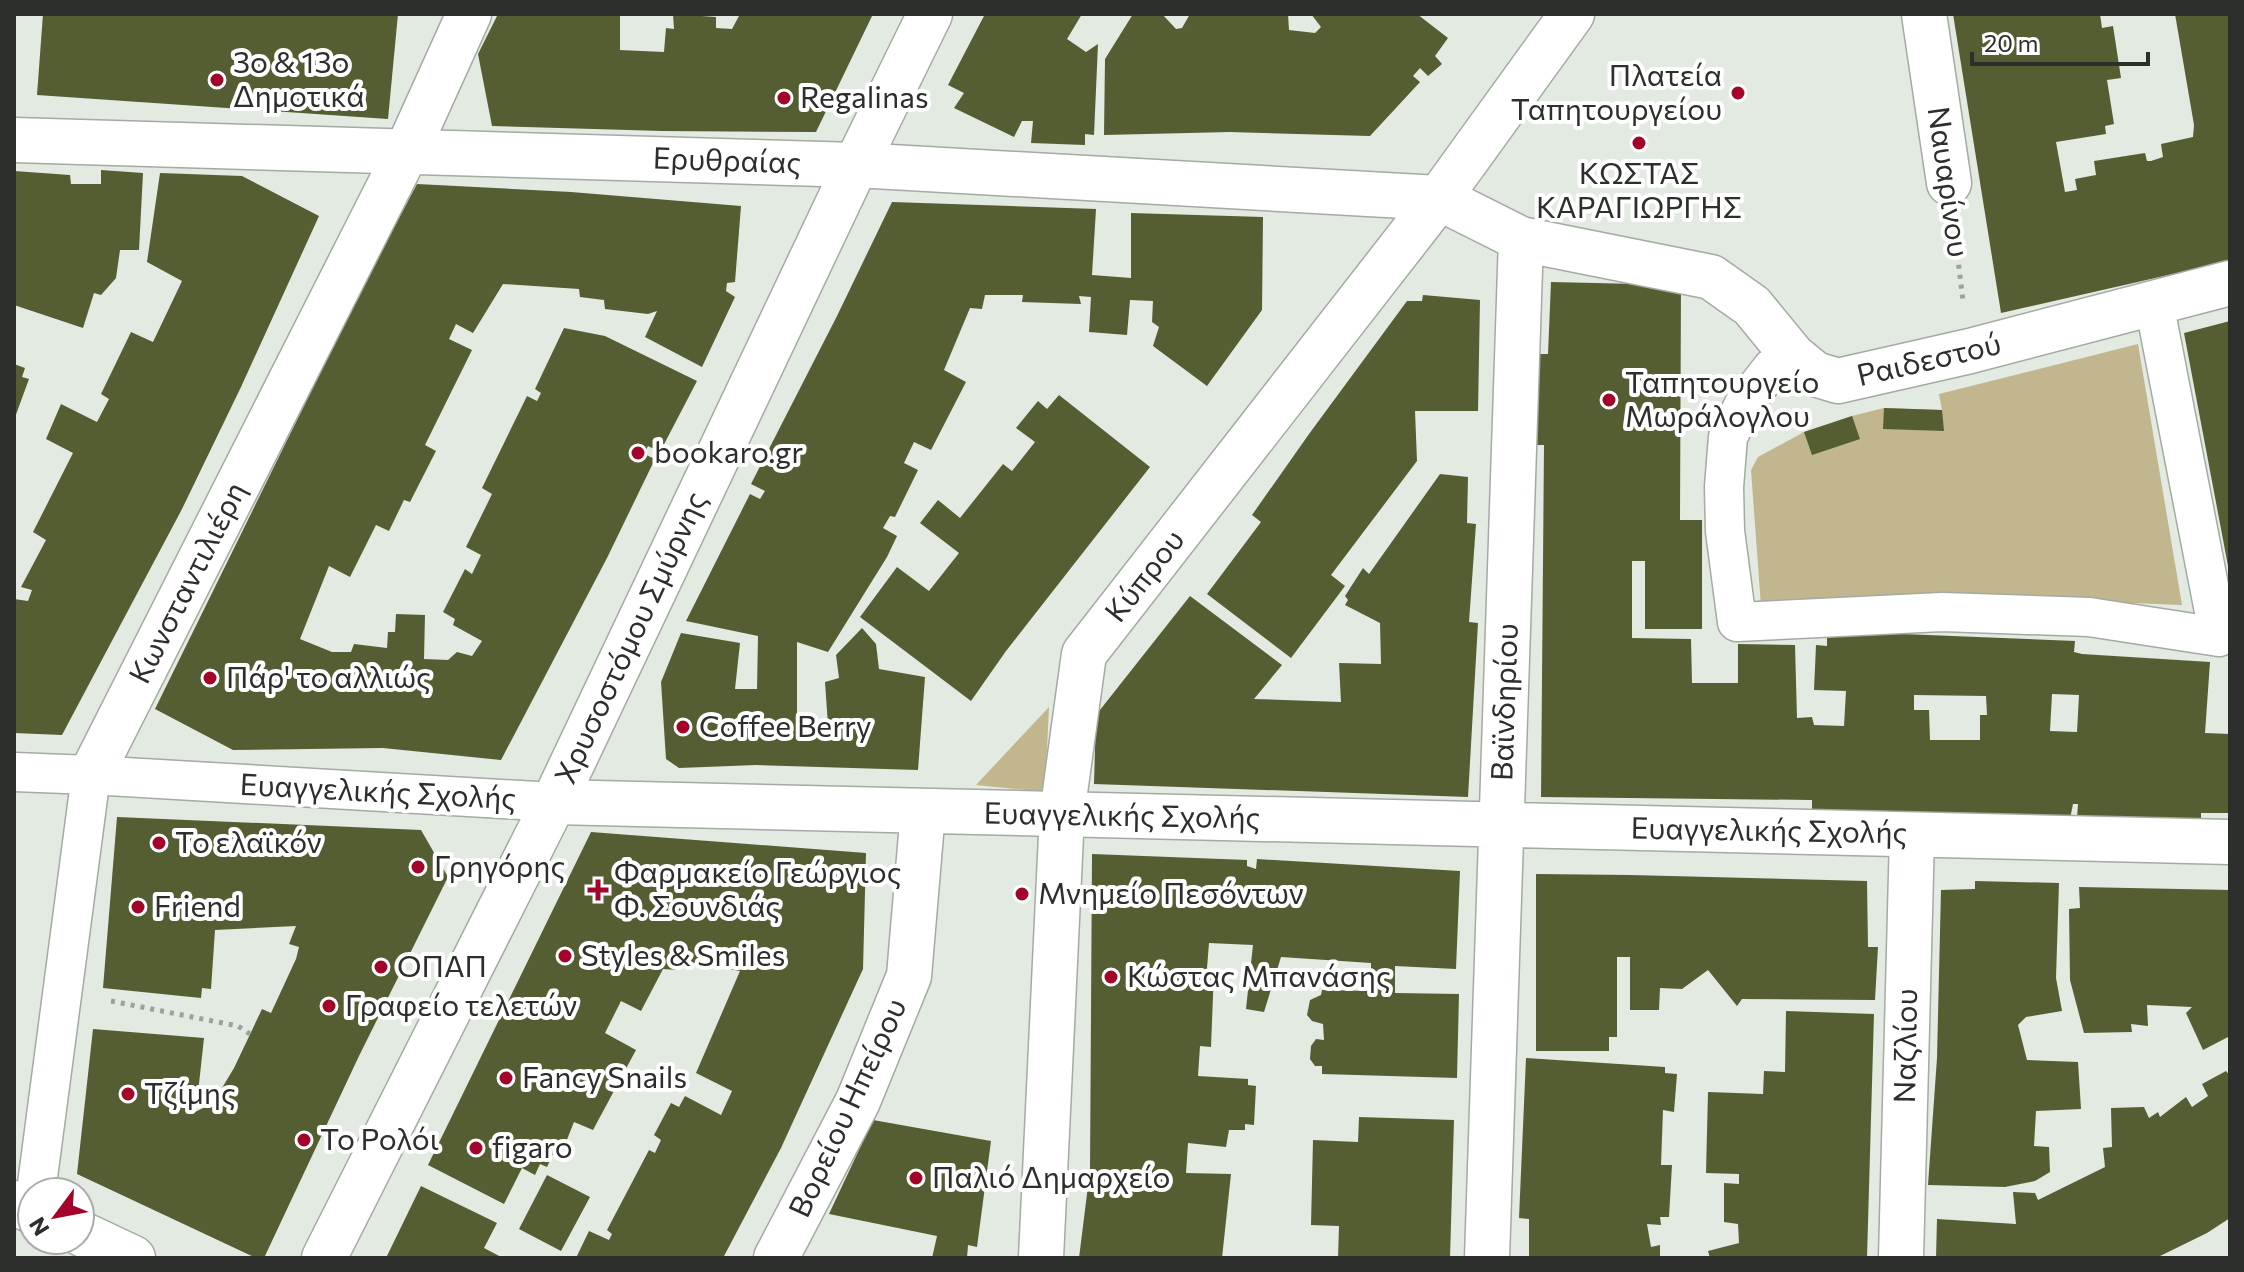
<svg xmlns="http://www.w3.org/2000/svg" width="2244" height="1272" viewBox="0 0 2244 1272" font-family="Commissioner,sans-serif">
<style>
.green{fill:#c1b68e}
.building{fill:#555e32;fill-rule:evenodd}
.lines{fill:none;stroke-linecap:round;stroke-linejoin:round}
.pedestrian-casing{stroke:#a3aba2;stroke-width:41}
.minor-casing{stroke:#a3aba2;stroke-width:47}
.tertiary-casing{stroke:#a3aba2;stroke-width:47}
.path{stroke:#9ba29a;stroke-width:5;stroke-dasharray:4 6;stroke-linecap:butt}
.pedestrian{stroke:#fff;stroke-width:38}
.minor{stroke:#fff;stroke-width:44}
.tertiary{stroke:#fff;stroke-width:44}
.poi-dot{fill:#a30429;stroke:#fff;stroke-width:3}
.labels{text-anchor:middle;stroke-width:8;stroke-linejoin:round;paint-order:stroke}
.poi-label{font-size:30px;fill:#2c2f2b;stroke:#fff;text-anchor:start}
.street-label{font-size:30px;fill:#2c2f2b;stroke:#fff}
</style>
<rect width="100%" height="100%" fill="#e2eae1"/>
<path class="green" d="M2138,344L2182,605L1978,597L1761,606L1751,470L1758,457L1804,432L1852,416L1884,408L1942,410L1939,394Z
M1049,707L1045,792L976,785Z"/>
<path class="building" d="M43,14H398L388,119L37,95Z
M498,14H620V50L664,52L666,28L674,29L673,14L716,17V28L732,29L740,14H873L816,132L662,131L492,126L478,54Z
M985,14H1082L1067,39L1086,52L1098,44L1094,135L1085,134V145L1031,143L1033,121H1022L1014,137L954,108L964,93L948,85Z
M1133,14H1162L1176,29L1182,28L1190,14H1288L1289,30L1315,33L1321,27L1311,14H1417L1448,38L1435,56L1442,64L1428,76L1420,68L1413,76L1420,82L1370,136L1230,132L1104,135L1105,59Z
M1953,14H2100L2102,28L2113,26L2121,78L2107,80L2114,124L2105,126L2106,134L2056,142L2065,192L2077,190L2075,179L2096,175L2094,161L2145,153L2147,161H2151L2163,157L2161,144L2193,137L2194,125L2175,14H2230V261L2001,313Z
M101,170L143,173L139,250H120L116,278L101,295L94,293L83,328L14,305V171L70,175L71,184H101Z
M160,173L242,176L319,216L241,387L182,509L62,735L14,733V599L28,601L32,590L21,587L46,540L33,532L73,453L46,439L61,404L97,422L109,399L101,394L131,332L153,342L182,281L147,262Z
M417,184L571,192L741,206L735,282L727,283L726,291L735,297L702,367L645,337L657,311L648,314L605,309L604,300L580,297L579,289L503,284L473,333L456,324L449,339L472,350L425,445L436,451L410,502L404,500L389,531L376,525L350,577L329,566L300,639L332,652H351L354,644L387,648L388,632H395L396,614L425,615L424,659L448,660L457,652L472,656L482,641L453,625L455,619L443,612L465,569L472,574L481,555L466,547L492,494L482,488L527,396L537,401L541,393L535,389L564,328L605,336L697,381L660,452L648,446L644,454L655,459L607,558L501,760L383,748L233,750L155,709L360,292Z
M892,202L1096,209L1092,275L1131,278V213L1263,217L1262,310L1207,386L1153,346L1159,327L1152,322L1153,301L1130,300L1127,335L1089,332L1091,297L1079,296L1081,304L1022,302L1023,295H985L982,309L970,308L944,370L966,382L931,450L914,442L904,463L918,470L895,517L890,516L883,528L897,536L887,557L828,652L797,642V725H828L825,682L839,678L836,655L862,628L876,644L879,669L925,677L918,770L756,765L679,768L666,759L661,682L681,633L740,643L735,689H757L758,636L686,621L750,494L760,499L765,491L751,484L837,316Z
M1551,282L1681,285L1680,520H1702V629H1645V561H1632V638L1691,639L1692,683H1738V644L1795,645L1797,718L1812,717L1814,725L1844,726L1846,691L1814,690L1816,645L1827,646V631L2075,641L2074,652L2082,654L2210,662L2205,733L2230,734V813H2201V825L2077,818L2078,804H2073L2070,819L1812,809V800L1541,797L1544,445H1535L1539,354H1548ZM2052,694L2079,695L2077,732L2050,731ZM1914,695L1986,696L1987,715H1980V740H1930L1929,710H1914Z
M1423,295L1480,300L1478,411H1415L1417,461L1331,575L1345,586L1291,658L1207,594L1261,522L1252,515L1309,434L1407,301H1422Z
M2230,321V565L2228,566L2184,333Z
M14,364L25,368L22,377L29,379L14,420Z
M1059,395L1150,467L1006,651L971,701L860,617L897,567L929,591L959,553L920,523L938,500L960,518L1003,464L1012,471L1035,442L1016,428L1038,401L1047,409Z
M1884,408L1942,410L1944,431L1883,429Z
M1852,416L1860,439L1812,455L1804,432Z
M1440,474L1468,477L1467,523L1476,524L1469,622L1478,623L1468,797L1094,784L1096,715L1190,596L1282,665L1254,699L1341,702L1339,663L1381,664L1380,623L1345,605L1348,600L1345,596L1363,568L1369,574Z
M117,817L421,830L448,877L359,1056L264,1258H256L77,1174L93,1029L204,1038L198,1093L191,1091V1114L213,1103L234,1068L262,1009L271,1013L296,959L299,947L289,944L296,926L215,930L211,989L202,988L201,998L103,988Z
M591,832L866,853L863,969L781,1148L723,1258H576L589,1231L609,1240L612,1234L607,1230L649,1150L655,1153L661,1140L654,1135L671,1103L679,1107L685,1096L721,1115L732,1091L696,1073L740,971L679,960L678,970L663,969L641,1011L621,1001L605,1033L636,1050L593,1130L574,1122L560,1157L554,1152L547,1167L540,1164L535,1175L522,1168L504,1204L428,1165Z
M1092,854L1247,860V866L1256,869L1257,859L1460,871L1456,969L1395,966V993L1459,994L1457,1078L1322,1074V1066H1315L1310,1059L1311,1046L1316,1039L1324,1040L1323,1024L1312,1021L1307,1015L1310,1000L1321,995L1322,990L1371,991V963L1281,957L1264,1012L1246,1009L1253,945L1209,943L1207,968L1214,970L1211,1047L1200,1046L1198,1076L1248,1079V1085L1256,1086L1254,1125L1245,1124V1130H1229L1226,1147L1188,1143L1186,1173L1231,1174L1222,1258H1079L1090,1170Z
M1536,874L1630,875L1867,881L1868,947H1878L1875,1000L1742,999L1737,1006L1708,970L1682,989L1660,988L1659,1010H1630V957H1617V1037H1609V1051H1536Z
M1975,881L2059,883L2056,978L2062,1011L2026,1017L2018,1025L2027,1060L2078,1062L2081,1109L2036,1111L2034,1146L2049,1147L2050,1172L2035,1181L2005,1187L1928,1185L1937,1058L1941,890L1975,889Z
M2079,887L2230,890V1036L2203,1050L2186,1013L2192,1007L2147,1005L2148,1026L2131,1024L2132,1032L2084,1033L2070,980L2069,909L2080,908Z
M1786,1011L1874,1014L1867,1258H1710L1708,1251L1739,1243L1738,1224L1724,1222V1183L1739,1184V1174L1706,1173L1708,1092L1763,1094L1764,1071L1785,1072Z
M1526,1058L1665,1067V1073L1677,1074L1674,1112L1663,1110L1661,1165H1672L1669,1217H1660L1661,1225L1647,1224L1651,1247L1660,1245V1258H1529V1219L1519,1218Z
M2226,1071L2230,1076V1218L2207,1233L2156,1258H1936L1937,1219L2016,1224L2013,1192L2035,1193L2038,1200L2105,1167L2103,1148L2112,1147L2111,1108L2144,1107L2149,1118L2158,1112L2160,1117L2186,1097L2192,1107L2208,1096L2202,1084Z
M1359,1117L1454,1120L1450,1258H1338L1339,1226L1311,1225L1313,1140L1358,1142Z
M873,1120L991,1141L977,1247L968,1245L967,1258H932L937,1236L829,1214Z
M547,1175L590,1197L561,1251L519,1229Z
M421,1186L497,1223L484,1248L503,1258H386Z"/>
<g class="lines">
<g class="pedestrian-casing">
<path id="pedestrian" d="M1793,356L1772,368L1744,404L1728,437L1724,487L1725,531L1737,622L1942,612L2089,617L2219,637L2154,303
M14,772L91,775L554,802
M36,1192L91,775"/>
</g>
<g class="minor-casing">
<path id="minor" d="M1924,14L1949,183
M14,140L856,165L1439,198L1521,239L1487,1258
M1521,239L1711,277L1752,306L1793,356L1815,374L1838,381L1970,351L2230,283
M91,775L407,151L469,14
M554,802L2230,842
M14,1203L32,1211
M80,1233L133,1258
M776,1258L858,1101L909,976L923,811
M1901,1258L1912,835"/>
</g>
<g class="tertiary-casing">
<path id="tertiary" d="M324,1258L554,802L856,165L930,14
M1041,1258L1062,814L1084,654L1439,198L1572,14"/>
</g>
<path class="path" d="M1955,235L1963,301
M111,1001L238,1026L250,1034"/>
<use href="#pedestrian" class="pedestrian"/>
<use href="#minor" class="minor"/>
<use href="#tertiary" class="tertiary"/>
</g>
<g class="poi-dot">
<circle cx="217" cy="80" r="8"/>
<circle cx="1738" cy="93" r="8"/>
<circle cx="784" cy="98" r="8"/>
<circle cx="1639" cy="143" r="8"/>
<circle cx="1609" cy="400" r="8"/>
<circle cx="638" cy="453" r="8"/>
<circle cx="210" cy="678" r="8"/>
<circle cx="683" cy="727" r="8"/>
<circle cx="159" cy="843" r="8"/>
<circle cx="418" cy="867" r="8"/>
<path d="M594 878h8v8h8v8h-8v8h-8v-8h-8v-8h8z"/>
<circle cx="1022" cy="894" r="8"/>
<circle cx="138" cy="907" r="8"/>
<circle cx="565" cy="956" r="8"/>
<circle cx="381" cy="967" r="8"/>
<circle cx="1111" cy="977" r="8"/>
<circle cx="329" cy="1006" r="8"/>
<circle cx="506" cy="1078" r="8"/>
<circle cx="128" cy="1094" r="8"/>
<circle cx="304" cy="1140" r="8"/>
<circle cx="476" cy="1148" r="8"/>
<circle cx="916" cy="1178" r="8"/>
</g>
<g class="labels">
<g class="poi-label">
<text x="233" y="73">3o &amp; 13o<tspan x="233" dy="34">Δημοτικά</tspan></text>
<text x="1722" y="86" text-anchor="end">Πλατεία<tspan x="1722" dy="34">Ταπητουργείου</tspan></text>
<text x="800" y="108">Regalinas</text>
<text x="1639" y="184" text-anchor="middle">ΚΩΣΤΑΣ<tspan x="1639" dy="34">ΚΑΡΑΓΙΩΡΓΗΣ</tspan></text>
<text x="1625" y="393">Ταπητουργείο<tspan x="1625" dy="34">Μωράλογλου</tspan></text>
<text x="654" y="463">bookaro.gr</text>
<text x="226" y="688">Πάρ' το αλλιώς</text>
<text x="699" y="737">Coffee Berry</text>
<text x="175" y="853">Το ελαϊκόν</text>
<text x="434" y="877">Γρηγόρης</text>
<text x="614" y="883">Φαρμακείο Γεώργιος<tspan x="614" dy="34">Φ. Σουνδιάς</tspan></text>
<text x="1038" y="904">Μνημείο Πεσόντων</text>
<text x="154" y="917">Friend</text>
<text x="581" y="966">Styles &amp; Smiles</text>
<text x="397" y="977">ΟΠΑΠ</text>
<text x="1127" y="987">Κώστας Μπανάσης</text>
<text x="345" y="1016">Γραφείο τελετών</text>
<text x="522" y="1088">Fancy Snails</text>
<text x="144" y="1104">Τζίμης</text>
<text x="320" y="1150">Το Ρολόι</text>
<text x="492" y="1158">figaro</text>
<text x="932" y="1188">Παλιό Δημαρχείο</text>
</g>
<g class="street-label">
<text transform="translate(727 161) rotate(2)" y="10">Ερυθραίας</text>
<text transform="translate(1948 182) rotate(82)" y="10">Ναυαρίνου</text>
<text transform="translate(1929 360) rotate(-13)" y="10">Ραιδεστού</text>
<text transform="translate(1145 576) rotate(-52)" y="10">Κύπρου</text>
<text transform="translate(188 583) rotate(-63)" y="10">Κωνσταντιλιέρη</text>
<text transform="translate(631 638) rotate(-65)" y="10">Χρυσοστόμου Σμύρνης</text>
<text transform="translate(1505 702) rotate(-88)" y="10">Βαϊνδηρίου</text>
<text transform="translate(378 792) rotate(3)" y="10">Ευαγγελικής Σχολής</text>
<text transform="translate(1122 816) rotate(1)" y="10">Ευαγγελικής Σχολής</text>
<text transform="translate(1769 831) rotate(1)" y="10">Ευαγγελικής Σχολής</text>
<text transform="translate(1906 1046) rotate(-89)" y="10">Ναζλίου</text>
<text transform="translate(848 1108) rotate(-65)" y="10">Βορείου Ηπείρου</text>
</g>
</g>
<rect width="2244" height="1272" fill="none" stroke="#2c2f2b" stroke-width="32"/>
<g transform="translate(56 1216) rotate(238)"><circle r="38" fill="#ffffff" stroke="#abacaa" stroke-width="2"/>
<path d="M0-6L14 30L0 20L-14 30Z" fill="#a30429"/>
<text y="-12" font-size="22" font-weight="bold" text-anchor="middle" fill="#2c2f2b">N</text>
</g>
<path d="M1972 52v12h176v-12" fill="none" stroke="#2c2f2b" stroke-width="4"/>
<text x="1984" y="52" font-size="24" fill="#2c2f2b" stroke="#ffffff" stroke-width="6" paint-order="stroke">20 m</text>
</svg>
